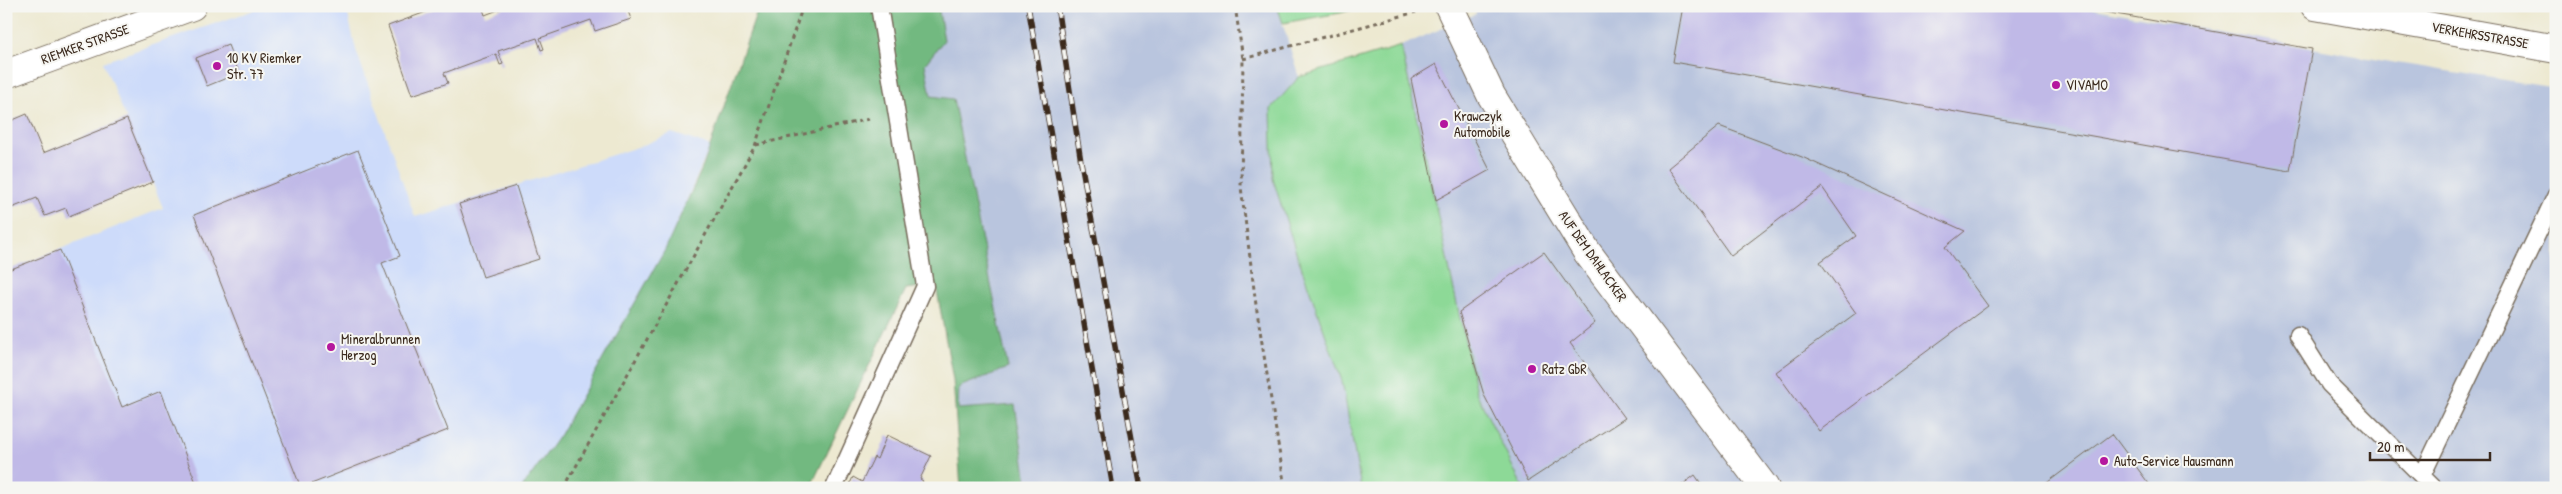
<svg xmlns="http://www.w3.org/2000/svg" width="2562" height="494" viewBox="0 0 2562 494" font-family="'Patrick Hand',sans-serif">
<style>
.built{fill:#cddbfa}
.industrial{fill:#b9c5de}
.green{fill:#8dd997;stroke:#64825a}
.forest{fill:#72b980;stroke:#56724f}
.building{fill:#c0b9e7}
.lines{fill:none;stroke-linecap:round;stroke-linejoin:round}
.service-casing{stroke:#796d5d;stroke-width:19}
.minor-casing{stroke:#796d5d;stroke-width:30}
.tertiary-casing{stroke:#796d5d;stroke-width:30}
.path{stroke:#796d5d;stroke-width:3;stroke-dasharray:4 4;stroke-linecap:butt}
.service{stroke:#fff;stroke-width:16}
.minor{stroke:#fff;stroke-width:28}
.tertiary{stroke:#fff;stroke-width:28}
.rail-casing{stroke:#3b2a1e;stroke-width:5.5}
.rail{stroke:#f6f6f2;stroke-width:4;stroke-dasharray:11;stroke-linecap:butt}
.poi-dot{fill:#b5179e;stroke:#f6f6f2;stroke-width:2}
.labels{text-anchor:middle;stroke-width:4;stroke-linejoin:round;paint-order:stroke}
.street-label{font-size:14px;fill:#3b2a1e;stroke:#f6f6f2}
.poi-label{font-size:14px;fill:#3b2a1e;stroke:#f6f6f2;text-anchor:start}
</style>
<rect width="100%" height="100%" fill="#f6f6f2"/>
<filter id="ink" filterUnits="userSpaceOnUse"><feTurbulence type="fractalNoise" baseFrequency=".02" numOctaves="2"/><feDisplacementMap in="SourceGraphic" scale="10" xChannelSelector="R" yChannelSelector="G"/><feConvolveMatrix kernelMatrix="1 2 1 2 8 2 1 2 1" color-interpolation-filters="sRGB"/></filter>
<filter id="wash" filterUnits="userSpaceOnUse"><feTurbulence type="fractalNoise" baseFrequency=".0096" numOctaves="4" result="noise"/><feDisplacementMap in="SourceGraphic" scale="20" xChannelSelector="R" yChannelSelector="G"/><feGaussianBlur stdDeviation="1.12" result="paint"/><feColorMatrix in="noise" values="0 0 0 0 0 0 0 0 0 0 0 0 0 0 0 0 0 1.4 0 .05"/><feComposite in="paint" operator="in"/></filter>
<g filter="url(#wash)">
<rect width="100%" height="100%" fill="#ede9d1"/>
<path class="built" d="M266,6H346L356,50L415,217L641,146L672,133L710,146L665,250L559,436L522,488H6V271L163,208L103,62Z"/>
<path class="industrial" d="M911,6H1277L1299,77L1271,109L1295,249L1342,381L1361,488H965Z
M1474,6H2079L2390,62L2556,88V488H1523L1476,392L1401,46L1476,14Z"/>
<path class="green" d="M1277,6H1366L1340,13L1283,23Z
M1401,46L1476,392L1523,488H1361L1342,381L1295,249L1273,179L1271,109L1299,77Z"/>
<path class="forest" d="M759,6H938L944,40L925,64L931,96L953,99L1008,368L959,387L958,409L1015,405L1028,488H961L953,380L936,285L906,289L810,488H522L559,436L665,250L703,166Z"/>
<g id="blocks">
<path class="building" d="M442,6H482L485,15L508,6H626L631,19L595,31L591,20L540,38L544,49L541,50L537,38L498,51L503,64L500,65L496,54L444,73L448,83L412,95L388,26Z
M1683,6H2071L2312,49L2290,171L1673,62Z
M228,45L239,73L207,86L196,58Z
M1436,64L1490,170L1436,200L1411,79Z
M27,114L43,153L127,119L153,182L69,216L66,208L45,216L37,198L9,209L6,201V123Z
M1719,126L1802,157L1965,231L1945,247L1988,306L1819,431L1776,372L1856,313L1820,262L1856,236L1822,187L1731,256L1668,168Z
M358,150L400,256L382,263L448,430L301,488L194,215Z
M516,186L539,259L483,277L459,204Z
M60,250L122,407L161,391L198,488H6V271Z
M1544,252L1595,323L1570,343L1625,418L1528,481L1484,395L1459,312Z
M2112,434L2152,488H2040Z
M887,435L931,456L920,479L923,481L919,488H848L853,477L862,482L874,457L877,459Z
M1695,475L1704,488H1678Z"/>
</g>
</g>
<g filter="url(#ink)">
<use href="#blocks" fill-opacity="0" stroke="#796d5d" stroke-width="1"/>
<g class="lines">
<g class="service-casing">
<path id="service" d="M2298,335L2329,384L2434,488
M2422,476L2556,195
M834,488L925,286L879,6"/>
</g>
<g class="minor-casing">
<path id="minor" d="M1449,6L1491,95L1587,252L1765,488
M2315,6L2556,49"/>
</g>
<g class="tertiary-casing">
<path id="tertiary" d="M6,74L192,6"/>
</g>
<path class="path" d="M1235,6L1243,59L1241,187L1256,305L1285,488
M1243,59L1416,12
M756,145L869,119
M564,488L755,146L803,6"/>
<use href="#service" class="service"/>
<use href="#minor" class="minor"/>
<use href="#tertiary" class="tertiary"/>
<g class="rail-casing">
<path id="rail" d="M1028,6L1113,488
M1057,6L1081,162L1141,488"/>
</g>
<use href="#rail" class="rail"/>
</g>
</g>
<g class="poi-dot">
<circle cx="217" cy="66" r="5"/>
<circle cx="2056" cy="85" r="5"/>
<circle cx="1444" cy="124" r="5"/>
<circle cx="331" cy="347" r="5"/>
<circle cx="1532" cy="369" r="5"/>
<circle cx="2104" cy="461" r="5"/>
</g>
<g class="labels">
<g class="street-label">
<text transform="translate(2480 35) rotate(10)" y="5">VERKEHRSSTRASSE</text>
<text transform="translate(85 44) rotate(-20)" y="5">RIEMKER STRASSE</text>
<text transform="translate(1593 256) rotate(55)" y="5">AUF DEM DAHLACKER</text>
</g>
<g class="poi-label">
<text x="227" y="63">10 KV Riemker<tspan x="227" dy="16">Str. 77</tspan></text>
<text x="2066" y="90">VIVAMO</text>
<text x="1454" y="121">Krawczyk<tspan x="1454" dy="16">Automobile</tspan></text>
<text x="341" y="344">Mineralbrunnen<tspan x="341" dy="16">Herzog</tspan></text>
<text x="1542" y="374">Ratz GbR</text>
<text x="2114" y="466">Auto-Service Hausmann</text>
</g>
</g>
<rect width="2562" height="494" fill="none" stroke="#f6f6f2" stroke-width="25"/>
<path d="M2370 452v8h120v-8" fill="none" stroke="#3b2a1e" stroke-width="2.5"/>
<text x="2377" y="452" font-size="15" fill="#3b2a1e" stroke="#f6f6f2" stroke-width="4" paint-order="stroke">20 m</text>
</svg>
